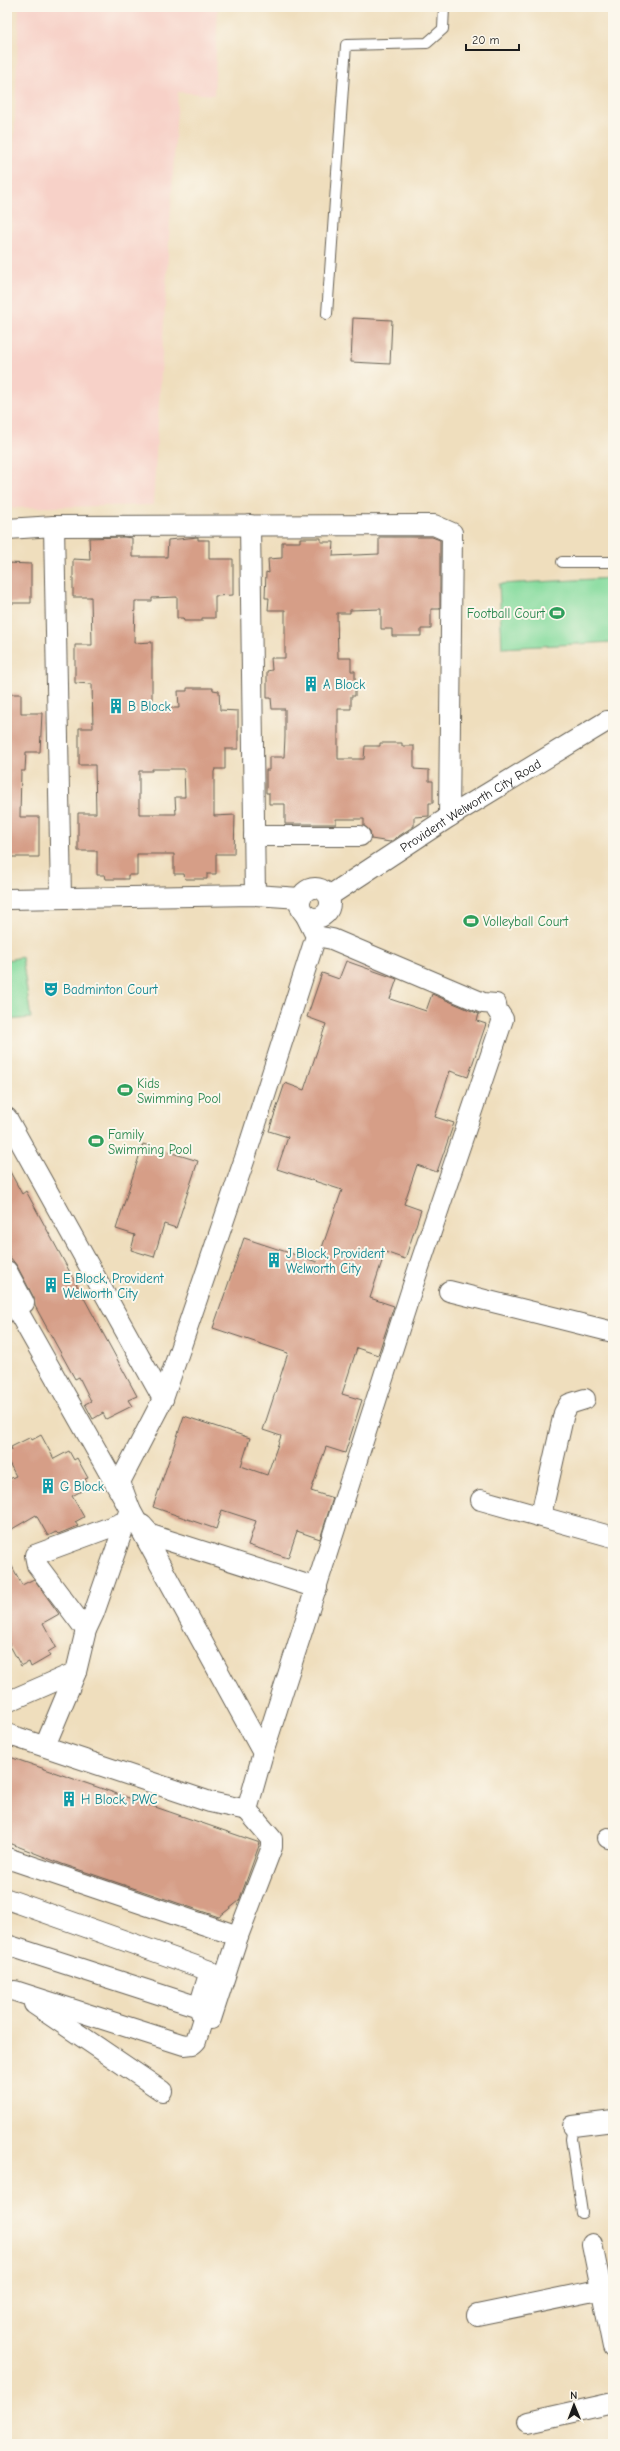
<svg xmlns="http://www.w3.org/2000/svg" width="620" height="2451" viewBox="0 0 620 2451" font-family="'Comic Neue',sans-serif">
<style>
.built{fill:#f7d1c8}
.green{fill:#87dc9f;stroke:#527c5e}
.building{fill:#d69e87;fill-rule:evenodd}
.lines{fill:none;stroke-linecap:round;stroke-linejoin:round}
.service-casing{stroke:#666054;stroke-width:12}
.minor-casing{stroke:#666054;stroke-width:22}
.service{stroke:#fff;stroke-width:10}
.minor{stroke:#fff;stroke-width:20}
.labels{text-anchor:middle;stroke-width:4;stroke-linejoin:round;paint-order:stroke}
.leisure-label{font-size:13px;fill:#27864d;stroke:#fbf7ec;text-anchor:start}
.culture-label{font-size:13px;fill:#0d838f;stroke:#fbf7ec;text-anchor:start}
.street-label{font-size:13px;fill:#1c1c1c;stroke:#fbf7ec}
</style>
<rect width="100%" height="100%" fill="#fbf7ec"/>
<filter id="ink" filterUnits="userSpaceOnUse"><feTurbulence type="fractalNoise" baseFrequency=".025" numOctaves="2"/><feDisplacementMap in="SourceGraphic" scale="8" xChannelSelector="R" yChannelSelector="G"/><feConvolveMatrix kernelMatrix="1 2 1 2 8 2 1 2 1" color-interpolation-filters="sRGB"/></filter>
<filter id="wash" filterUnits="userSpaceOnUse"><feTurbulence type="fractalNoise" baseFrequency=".012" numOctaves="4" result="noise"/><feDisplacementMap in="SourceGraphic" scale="16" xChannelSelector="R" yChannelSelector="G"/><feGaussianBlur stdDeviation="0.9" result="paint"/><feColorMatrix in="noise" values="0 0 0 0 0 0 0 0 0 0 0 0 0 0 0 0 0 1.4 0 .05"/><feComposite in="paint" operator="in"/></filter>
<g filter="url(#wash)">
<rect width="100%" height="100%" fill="#efdebd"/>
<path class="built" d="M19,7H218L214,95L178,92L153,505L7,508V348Z"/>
<path class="green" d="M613,578V642L502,648L499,584Z
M22,957L31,1018L7,1020V960Z"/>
<g id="blocks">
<path class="building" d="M353,318L392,320L390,364L351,362Z
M124,537L132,538V557H167L168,540L198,537V540H209V559H233V595L215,596V618H202V621H184L183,618H177V597L152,598V601H135L134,643L152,642V708H179L178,691H187V688H213V690L219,691L220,710L238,711V749H225V769H215L214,772V816L235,815L234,854H216V874H207V879H185L184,874H174V854H137V875H128V879H106L105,875H97V851H78V813H96L95,765H79V728H93L92,684L75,683V645H92L91,597H73V559L90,560L89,538ZM152,769H184L185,797H175L176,814H139V771H152Z
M379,537H432L440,540V609H431V629H421V636H392V629H381V609L350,610V613H337L338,658H351V671H355V696H351V709H338V759H364L365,746H380V743H402V746H414V769L429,770V781H433V803H429V816L414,817V826L390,842L371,839L370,831L364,826V819H336V824H285V804H269V793H266V770H269V757H284L285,737V709H272L271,698H267V671L272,670L271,658H285V610H268L269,598H265L266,572L269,573L268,559L282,558V542H300V538H321V542H334L333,556L379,554Z
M7,563L31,564V603H7Z
M7,694H21V713H42L40,752H26L25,771H21L20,817H39V857H7Z
M346,961L397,979L390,999L426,1011L432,994L479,1014L477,1021L486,1024L468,1077L450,1071L435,1117L454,1123L437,1172L417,1165L404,1204L421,1210L405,1259L385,1252L370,1298L394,1306L378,1355L357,1348L342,1394L362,1400L345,1453L326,1447L311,1491L333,1498L320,1539L297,1531L288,1558L248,1545L256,1521L222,1510L216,1529L153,1507L184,1416L250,1438L241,1466L267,1475L281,1436L263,1430L288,1353L213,1328L244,1238L317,1262L342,1190L277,1169L288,1137L269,1131L285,1083L304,1090L326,1024L307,1017L322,973L339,979Z
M143,1144L198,1161L176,1228L164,1224L154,1257L131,1250L135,1235L116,1229Z
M7,1166L22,1194L26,1191L137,1396L128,1400L132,1406L106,1419L103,1413L93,1419L85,1404L91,1401L79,1377L75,1379L35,1306L34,1298L17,1266L7,1253Z
M41,1435L54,1459L69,1451L74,1460L77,1458L88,1478L85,1479L89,1487L72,1496L84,1517L75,1522L78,1526L58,1534L56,1532L48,1536L36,1515L7,1532V1480L16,1476L7,1459V1453L12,1450L11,1447L31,1437L32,1440Z
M7,1557L22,1585L34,1579L59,1614L43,1623L56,1647L48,1652L50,1656L31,1667L29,1662L21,1666L7,1640Z
M7,1756L260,1843L239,1901L219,1917L62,1864L7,1842Z"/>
</g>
</g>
<g filter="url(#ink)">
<use href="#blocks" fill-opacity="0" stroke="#666054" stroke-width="1"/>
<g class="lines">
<g class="service-casing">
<path id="service" d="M327,314L346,45L427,43L443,29L444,7
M562,562H613
M573,2126L571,2139L582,2213"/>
</g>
<g class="minor-casing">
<g id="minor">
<path d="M250,525L255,895"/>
<path d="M54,526L61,898"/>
<path d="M7,529L54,526L434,525L452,533L449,817"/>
<path d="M254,836H360"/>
<circle cx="315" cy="903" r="15"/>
<path id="s1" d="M329,896L449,817L607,721H613"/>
<path d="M7,899L255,895L300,898"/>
<path d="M7,1118L163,1399"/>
<path d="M7,1271L24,1303"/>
<path d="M449,1291L613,1332"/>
<path d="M7,1292L133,1515L263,1753"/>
<path d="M481,1500L613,1537"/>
<path d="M541,1515L564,1413L569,1404L585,1399"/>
<path d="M142,1525L151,1535L317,1588"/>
<path d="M86,1630L37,1565L35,1555L127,1521"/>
<path d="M7,1702L76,1672"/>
<path d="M7,1734L210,1802L247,1810L263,1753L414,1282L503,1019L497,1010L496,1004L483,1003L332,939L316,936"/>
<path d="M45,1746L76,1672L86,1630L94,1613L130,1509L120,1482L163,1399L245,1158L316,936L305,914"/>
<path d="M608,1838L613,1839"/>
<path d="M7,1858L238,1936"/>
<path d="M7,1899L210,1971L199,2007"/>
<path d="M7,1945L199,2007L203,2018L211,2019L238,1936L272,1847V1839L247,1810"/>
<path d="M15,1991L184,2045L193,2044L196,2041L203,2018"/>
<path d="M34,2004L162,2091"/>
<path d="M573,2126L613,2121"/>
<path d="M592,2244L613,2347"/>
<path d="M477,2315L613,2287"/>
<path d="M528,2422L613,2403"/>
</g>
</g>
<use href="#service" class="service"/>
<use href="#minor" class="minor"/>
</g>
</g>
<defs>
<g id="stadium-bare" transform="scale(1.2)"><path d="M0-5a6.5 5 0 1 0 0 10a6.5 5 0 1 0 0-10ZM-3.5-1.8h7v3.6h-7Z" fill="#2e9e5b" stroke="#fbf7ec" stroke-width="2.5" paint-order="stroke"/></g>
<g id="building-bare" transform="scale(1.2)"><path d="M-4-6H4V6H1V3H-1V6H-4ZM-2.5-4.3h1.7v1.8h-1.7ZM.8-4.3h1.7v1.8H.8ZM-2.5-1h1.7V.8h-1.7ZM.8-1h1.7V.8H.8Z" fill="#0f9aa8" stroke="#fbf7ec" stroke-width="2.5" paint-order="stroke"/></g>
<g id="theatre-bare" transform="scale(1.2)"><path d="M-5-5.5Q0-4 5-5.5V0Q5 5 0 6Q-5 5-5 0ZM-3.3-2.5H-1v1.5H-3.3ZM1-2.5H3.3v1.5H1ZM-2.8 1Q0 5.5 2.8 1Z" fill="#0f9aa8" stroke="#fbf7ec" stroke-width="2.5" paint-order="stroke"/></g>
</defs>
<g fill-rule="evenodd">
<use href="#stadium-bare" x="557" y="613"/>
<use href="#building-bare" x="311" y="684"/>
<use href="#building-bare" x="116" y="706"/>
<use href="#stadium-bare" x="471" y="921"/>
<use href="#theatre-bare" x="51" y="989"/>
<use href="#stadium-bare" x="125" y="1090"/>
<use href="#stadium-bare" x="96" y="1141"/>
<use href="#building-bare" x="274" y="1260"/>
<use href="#building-bare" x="51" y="1285"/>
<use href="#building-bare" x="48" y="1486"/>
<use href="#building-bare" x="69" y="1799"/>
</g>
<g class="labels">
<g class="leisure-label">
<text x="545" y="618" text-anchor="end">Football Court</text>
<text x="483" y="926">Volleyball Court</text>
<text x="137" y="1088">Kids<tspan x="137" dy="15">Swimming Pool</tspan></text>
<text x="108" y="1139">Family<tspan x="108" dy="15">Swimming Pool</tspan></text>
</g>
<g class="culture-label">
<text x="323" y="689">A Block</text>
<text x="128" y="711">B Block</text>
<text x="63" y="994">Badminton Court</text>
<text x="286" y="1258">J Block, Provident<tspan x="286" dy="15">Welworth City</tspan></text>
<text x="63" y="1283">E Block, Provident<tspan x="63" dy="15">Welworth City</tspan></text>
<text x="60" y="1491">G Block</text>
<text x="81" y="1804">H Block, PWC</text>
</g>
<g class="street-label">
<text dy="5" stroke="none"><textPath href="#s1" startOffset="168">Provident Welworth City Road</textPath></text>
</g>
</g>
<rect width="620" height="2451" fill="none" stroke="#fbf7ec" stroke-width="24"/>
<g transform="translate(574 2405) rotate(359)" stroke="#fbf7ec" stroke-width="3" paint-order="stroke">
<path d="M0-3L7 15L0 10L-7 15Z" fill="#1c1c1c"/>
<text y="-6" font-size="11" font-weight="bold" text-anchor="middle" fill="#1c1c1c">N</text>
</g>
<path d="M466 44v6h53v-6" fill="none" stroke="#1c1c1c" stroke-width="2"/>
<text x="472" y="44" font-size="12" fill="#1c1c1c" stroke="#fbf7ec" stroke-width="3" paint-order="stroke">20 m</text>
</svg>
